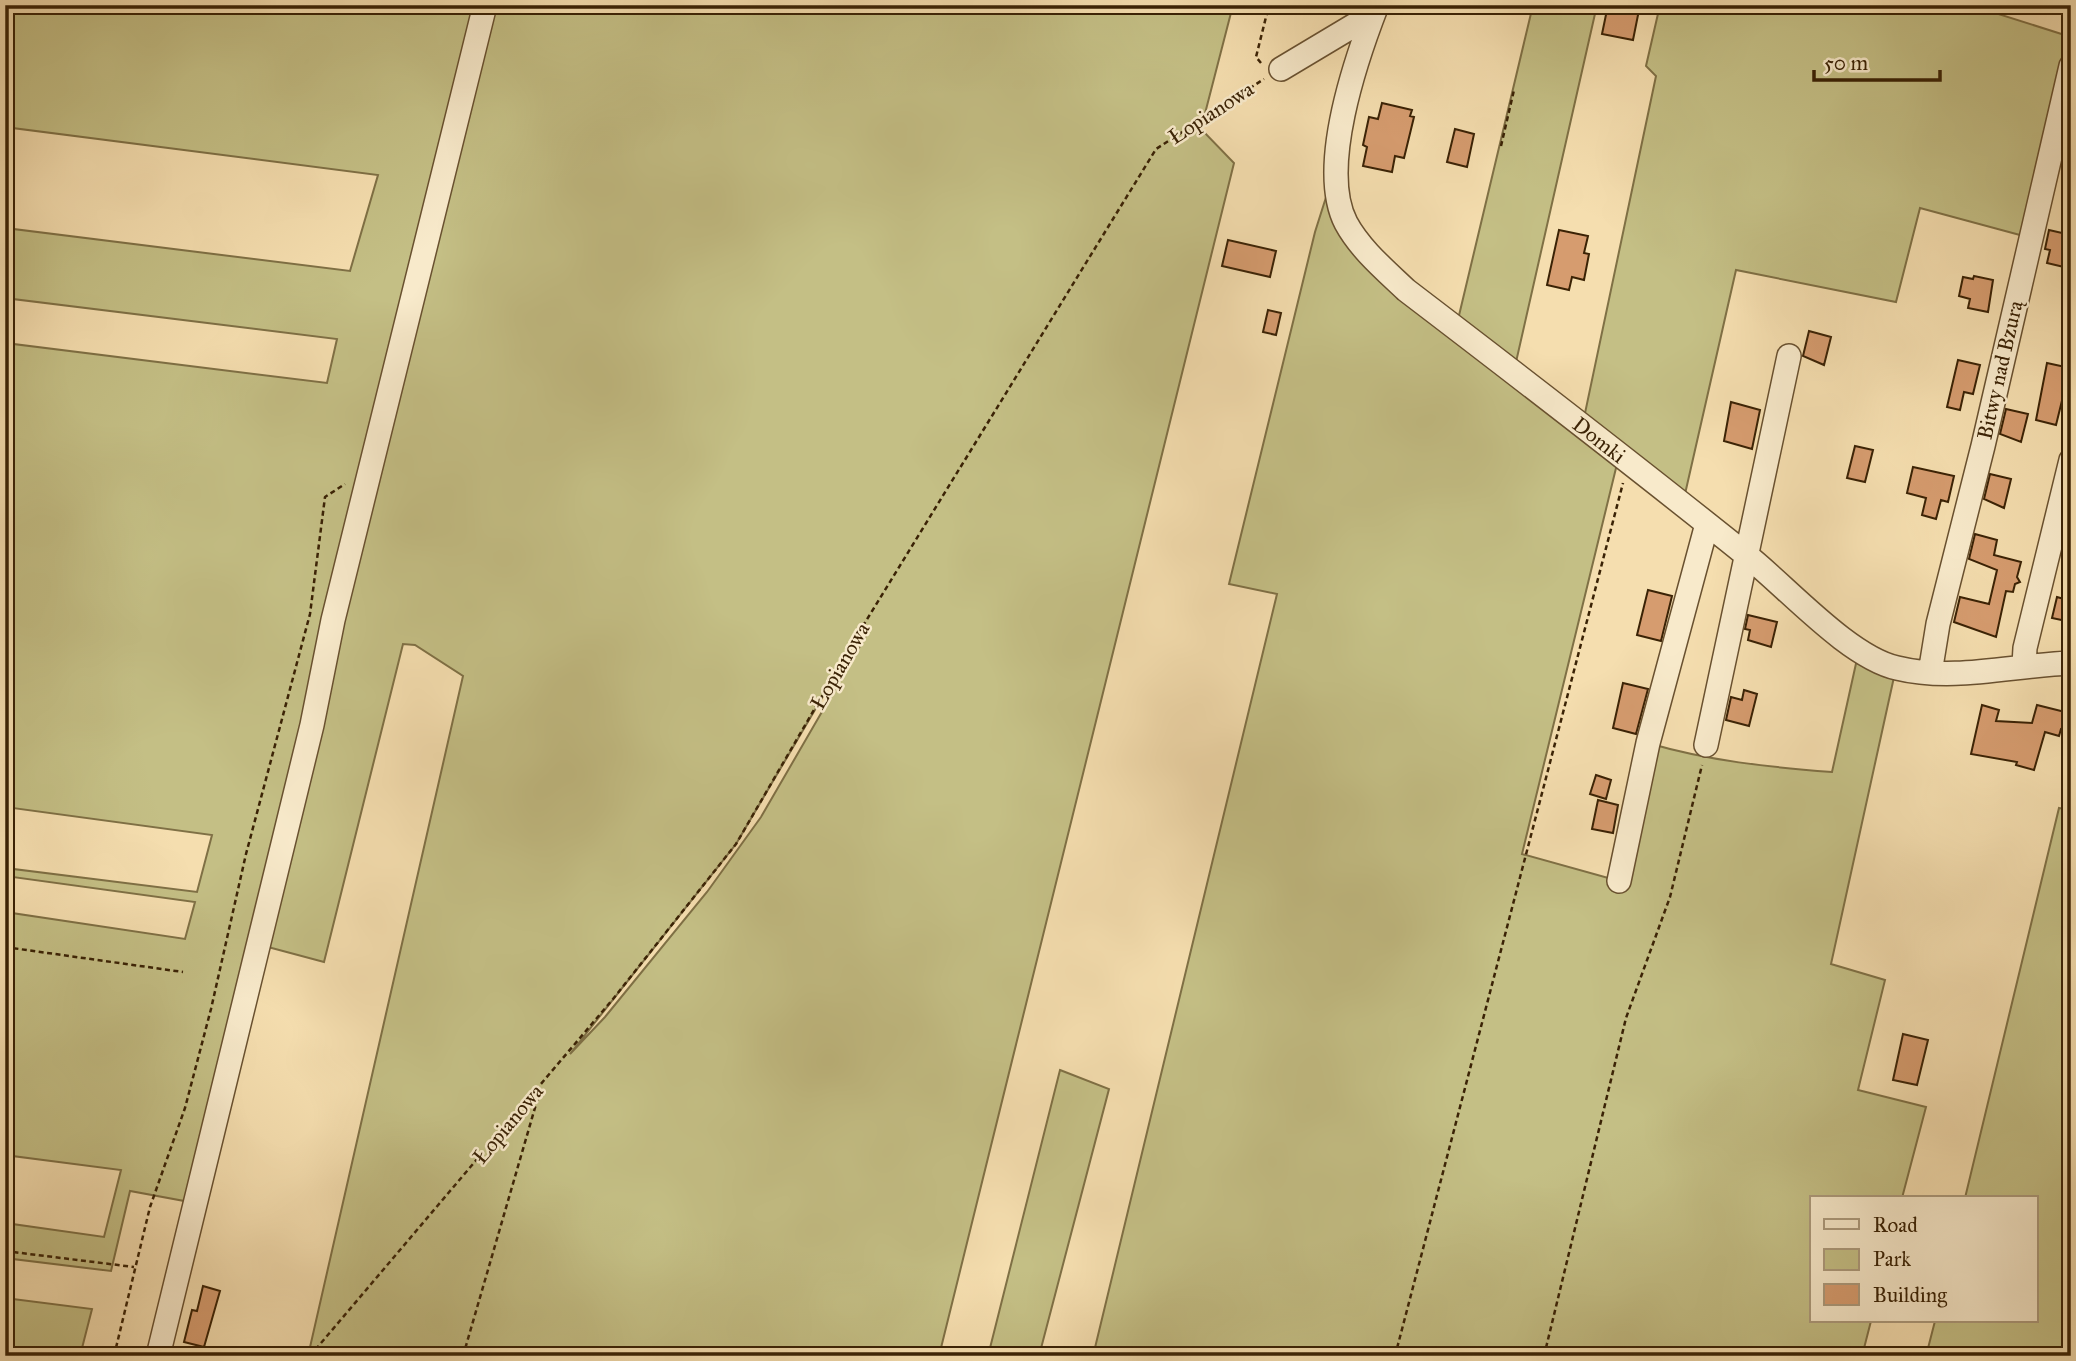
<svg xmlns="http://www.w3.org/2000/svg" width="2076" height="1361" viewBox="0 0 2076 1361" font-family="'IM FELL Great Primer',serif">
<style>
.green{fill:#c4bf85;stroke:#7f7045;stroke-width:2;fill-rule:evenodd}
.building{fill:#d69c6f;stroke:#3a2205;stroke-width:2}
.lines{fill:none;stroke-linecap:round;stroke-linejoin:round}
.minor-casing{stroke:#695130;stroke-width:26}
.path{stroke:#3a2205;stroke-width:2.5;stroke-dasharray:5 3.5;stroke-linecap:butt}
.minor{stroke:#f8eacb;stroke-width:23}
.labels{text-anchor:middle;stroke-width:5;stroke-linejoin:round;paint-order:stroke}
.street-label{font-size:21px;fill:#3a2205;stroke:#f8eacb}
</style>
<rect width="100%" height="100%" fill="#f5deaf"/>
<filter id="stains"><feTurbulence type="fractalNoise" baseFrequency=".00286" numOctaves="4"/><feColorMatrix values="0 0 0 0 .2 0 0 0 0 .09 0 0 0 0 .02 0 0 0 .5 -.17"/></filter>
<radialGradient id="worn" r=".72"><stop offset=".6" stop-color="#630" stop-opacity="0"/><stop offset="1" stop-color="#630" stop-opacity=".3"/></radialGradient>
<path class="green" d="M5,5H1233L1201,129L1234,163L939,1356H308L463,676L415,645L403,644L324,962L268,947L206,1205L130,1191L111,1271L5,1258V1223L104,1237L121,1170L5,1155V912L185,939L195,902L5,876V868L197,892L212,835L5,807V343L327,383L337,339L5,298V228L350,271L378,175L5,127ZM862,630L867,634L761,817L707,892L605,1017L570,1054L736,844Z
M1533,5H1597L1516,362L1584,418L1656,76L1646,66L1660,5H1970L2071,37V66L2031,238L1920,208L1896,302L1736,270L1685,494L1617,464L1522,854L1619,881L1648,743C1709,761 1768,767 1832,772L1857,659L1894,677L1831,964L1885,980L1858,1090L1926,1107L1902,1198H1812V1321H1871L1862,1356H1093L1277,594L1229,584L1315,232L1334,172L1345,222L1456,328Z
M2059,808L2071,810V1356H1926L1935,1321H2036V1198H1965Z
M1060,1070L1109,1089L1039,1356H988Z
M5,1298L92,1309L80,1356H5Z"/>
<path class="building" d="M1608,5H1640L1633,40L1602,34Z
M1382,103L1412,110L1410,116L1414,117L1404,158L1395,156L1392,172L1363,166L1367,147L1363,145L1369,117L1378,119Z
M1455,129L1474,134L1467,167L1447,162Z
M1559,230L1588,236L1584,253L1589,254L1584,280L1572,277L1569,290L1547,285Z
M2049,230L2071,235V254H2067L2064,267L2047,263L2050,250L2045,249Z
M1228,240L1276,251L1270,277L1222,266Z
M1974,276L1993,280L1988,312L1968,308L1970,299L1959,296L1963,277L1973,279Z
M1268,310L1281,313L1276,335L1263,332Z
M1809,331L1831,337L1824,365L1803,356Z
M1958,360L1980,365L1973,394L1964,392L1960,410L1947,407Z
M2047,363L2070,368L2056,425L2036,420Z
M1731,402L1760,410L1752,449L1724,441Z
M2006,409L2028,414L2021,442L2000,434Z
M1855,446L1873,450L1865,482L1847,478Z
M1913,467L1954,476L1948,502L1941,500L1936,519L1922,515L1926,498L1907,493Z
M1990,474L2011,479L2004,508L1984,499Z
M1975,534L1997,540L1994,555L2021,562L2017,577L2020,582L2015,584L2013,592L2006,591L1996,637L1954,622L1960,597L1989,604L1997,570L1969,559Z
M1648,590L1672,596L1661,641L1637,635Z
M2057,597L2071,601V622L2052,618Z
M1748,615L1777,622L1771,647L1748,640L1750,630L1745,629Z
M1623,683L1648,689L1636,734L1613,728Z
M1744,690L1757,694L1749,726L1726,720L1731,697L1742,700Z
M1982,705L1999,710L1996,721L2032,723L2037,705L2065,712L2063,720L2067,725L2061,729L2059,736L2045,732L2034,770L2016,765L2017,762L1971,754Z
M1596,775L1611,780L1606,799L1590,794Z
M1598,800L1618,805L1613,833L1592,829Z
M1903,1034L1928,1040L1917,1085L1893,1080Z
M203,1286L220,1291L204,1347L184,1342L192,1310L197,1311Z"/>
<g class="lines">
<g class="minor-casing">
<path id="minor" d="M1377,5C1356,59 1318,169 1346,223C1360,249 1385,270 1406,290C1520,377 1634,465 1745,554C1786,586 1848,657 1897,668C1954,682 2013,665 2071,663
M1281,69L1373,14
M2024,665L2025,648L2071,460
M1930,673L1938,624L1983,446L2071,66
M1706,745L1789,356
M1619,881L1648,743L1707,524
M158,1356L312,725L333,620L485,5"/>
</g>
<path class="path" d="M1261,63L1256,57L1269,5
M1501,146L1514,90
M5,947L183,972
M5,1251L134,1267
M114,1356L150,1207L185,1108L211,1009L246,854L310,614L325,497L345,484
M310,1356L613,999L736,844L861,629L1156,149L1264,79
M463,1356L541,1087
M1395,1356L1623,483
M1544,1356L1626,1018L1670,897L1702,765"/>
<use href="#minor" class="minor"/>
</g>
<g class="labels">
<g class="street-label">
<text transform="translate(1211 113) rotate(-33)" y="7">Łopianowa</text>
<text transform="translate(2000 370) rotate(-77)" y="7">Bitwy nad Bzurą</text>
<text transform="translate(1599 440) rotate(38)" y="7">Domki</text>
<text transform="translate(840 666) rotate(-60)" y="7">Łopianowa</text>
<text transform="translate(508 1124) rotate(-50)" y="7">Łopianowa</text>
</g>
</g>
<rect width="2076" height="1361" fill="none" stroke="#f5deaf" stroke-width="28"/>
<rect x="7" y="7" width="2062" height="1347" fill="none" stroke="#3a2205" stroke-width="3.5"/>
<rect x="14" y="14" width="2048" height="1333" fill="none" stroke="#3a2205" stroke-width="2"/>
<rect x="1810" y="1196" width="228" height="126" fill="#f8eacb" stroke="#ac9a7c" stroke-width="2"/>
<rect x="1824" y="1219" width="35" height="10" fill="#f8eacb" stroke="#ac9a7c" stroke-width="2"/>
<text x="1873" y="1232" font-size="21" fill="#3a2205">Road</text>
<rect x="1824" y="1249" width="35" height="21" fill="#c4bf85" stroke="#ac9a7c" stroke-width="2"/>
<text x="1873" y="1266" font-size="21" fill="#3a2205">Park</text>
<rect x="1824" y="1284" width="35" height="21" fill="#d69c6f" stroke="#ac9a7c" stroke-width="2"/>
<text x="1873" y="1302" font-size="21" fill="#3a2205">Building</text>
<path d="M1814 70v10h126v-10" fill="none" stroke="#3a2205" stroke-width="3.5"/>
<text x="1824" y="70" font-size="21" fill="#3a2205" stroke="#f8eacb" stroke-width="5" paint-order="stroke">50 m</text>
<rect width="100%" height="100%" filter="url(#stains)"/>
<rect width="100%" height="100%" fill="url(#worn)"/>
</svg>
